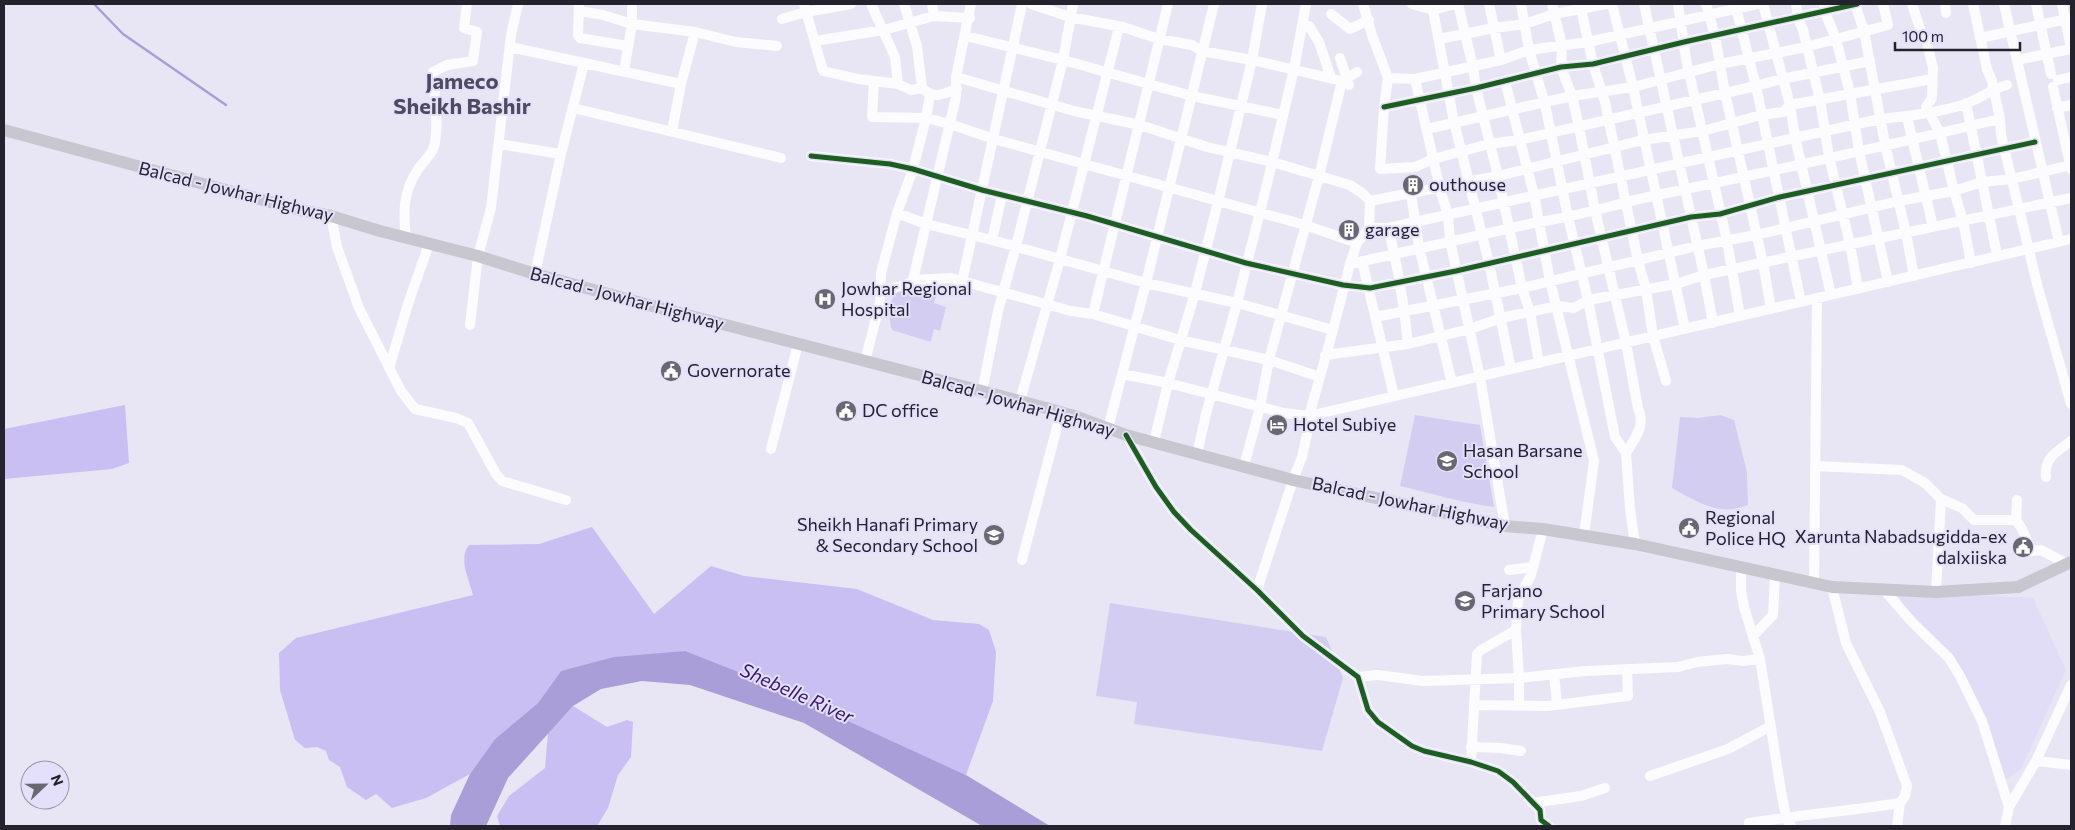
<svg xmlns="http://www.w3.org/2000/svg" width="2075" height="830" viewBox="0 0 2075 830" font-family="Commissioner,sans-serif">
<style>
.built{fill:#e1ddf6}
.green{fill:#d4cdf2}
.forest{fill:#c9bff2}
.water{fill:#aa9ed9}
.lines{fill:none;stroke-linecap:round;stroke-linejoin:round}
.stream{stroke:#aa9ed9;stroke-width:2.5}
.minor{stroke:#fcfbfe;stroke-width:10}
.major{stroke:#c8c7cf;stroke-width:12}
.cycleway-casing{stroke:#e4e0fb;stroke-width:8}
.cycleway{stroke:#1b5e20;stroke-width:5}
.labels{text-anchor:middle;stroke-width:4;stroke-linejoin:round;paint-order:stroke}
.poi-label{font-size:18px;fill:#24222c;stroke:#e4e0fb;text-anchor:start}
.street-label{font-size:18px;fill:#24222c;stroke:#e4e0fb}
.water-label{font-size:19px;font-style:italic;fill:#391674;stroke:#e4e0fb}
.district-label{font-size:22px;font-weight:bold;fill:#4e4a60;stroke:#e4e0fb}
</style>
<rect width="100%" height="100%" fill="#e8e6f5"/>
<path class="built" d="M1963,595L2033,598L2066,670L2021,769L2005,780L1987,720L1956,660L1904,607L1899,596Z"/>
<path class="green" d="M904,287L936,296L934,303L946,307L940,331L934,329L931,342L892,330C887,313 888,297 904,287Z
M1415,415L1480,425L1494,507C1462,503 1431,493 1400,486Z
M1720,415L1734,420L1747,472L1748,505C1718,517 1698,502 1672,488L1680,417L1698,418Z
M1110,603L1326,637L1343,678L1322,751L1134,724L1137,702L1096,696Z"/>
<path class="forest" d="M125,405L129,463L112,469L4,479V429Z
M592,527L654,614L711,566L744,576L857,589L933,620L979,624L989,630L996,652L993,701L966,775L759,680L684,651L561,671L538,703L495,739L470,774L426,798L392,808L376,794L366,800L347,787L340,767L329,760L326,751L317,747L305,748L295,740L280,690L279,653L296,638L473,595C469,579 458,559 469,545L539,544Z
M573,706L607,727L627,720L633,722L631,757L618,775L608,808L597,826H500L497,816L509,796L545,768L548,733Z"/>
<path class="water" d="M685,651L759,680L966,775L1050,826H982L804,723L690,685L642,681L601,689L573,706L508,778L486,826H450L451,815L470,774L495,739L538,703L561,671L614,657Z"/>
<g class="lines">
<path class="stream" d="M94,4L123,34L226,105"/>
<path class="minor" d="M579,4L578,35L580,38L628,46
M804,4L823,71L858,79L898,84L911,90L922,88C936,100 941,94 957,89
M871,4L895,57L898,84
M904,4L917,46L922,88
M932,4L934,16
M1031,4L1070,17L1123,27L1159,39L1192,45L1202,51L1252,60L1342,81
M1363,4L1372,35L1388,78L1384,107L1380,169L1415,167L1433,159L1489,144L1519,140L1756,86L1782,79L1870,61
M1412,4L1433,10L1455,4
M1458,4L1473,67L1476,88L1498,176L1522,288L1530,312L1539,363
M1489,4L1501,60
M1521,4L1529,50L1545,104L1568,217L1588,300L1615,437L1626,453L1630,509L1635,544
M1552,4L1562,46L1561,67L1572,96L1579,127L1595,210L1626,343L1638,408C1646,426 1635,438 1626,453
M1580,4L1593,64L1605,102L1638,261L1646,289L1653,336L1666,381
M1612,4L1633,87L1685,329
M1644,4L1704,275L1713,323
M1678,4L1686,59L1727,241L1740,316
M1706,4L1715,36L1725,93L1763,263L1771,309
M1735,4L1756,86L1801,302
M1763,4L1790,105L1795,137L1831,295
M1796,4L1798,18L1803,30L1820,100L1829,157L1850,244L1858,289
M1824,4L1825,12L1836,39L1850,93L1859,151L1888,282
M1855,4L1864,31L1885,144L1906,233L1914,276
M1912,4L1922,35L1926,39L1933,68L1932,98L1926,107L1940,133L1954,191L1963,221L1971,263
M1945,4L1946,13
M1973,4L1987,69L1992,81L2000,119L2001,135L2019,209L2038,288L2071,404
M2004,4L2059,242
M2036,4L2051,74
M2062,4L2071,48
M1433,10L1454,122L1489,263L1511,369
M579,11L603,15L632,24L695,32L736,42L777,46
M1331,14L1350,29L1369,20
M782,19L806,12L851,4
M1309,26L1319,42L1331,78
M966,36L1063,60L1192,96L1283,115
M1980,38L2071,18
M1439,39L1494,28L1525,24L1554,14L1606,4
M815,41L884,30L934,16L970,18
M510,47L681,84L672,131
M1340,58L1349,85
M2017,60L2071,49
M624,71L632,24V4
M956,77L1074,111L1140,125L1207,147L1272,162L1350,185L1362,193L1370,201
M1388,78L1415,79L1501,60L1529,50L1588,42L1757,4
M1415,79L1440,189L1448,215L1450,241L1480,377L1505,526
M2058,80L2071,77
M874,81L872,117L926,118L950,124L994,139L1305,225L1357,243
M1505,81L1534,195L1550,281L1594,461L1584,535
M681,84L695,32
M2053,87L2071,169
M1966,103L1997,255
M1384,107L1476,88L1561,67L1593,64L1684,42L1857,4
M573,108L781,158
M2057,108L2071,105
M1907,117L1933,227
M1427,129L1572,96L1633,87L1720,64L1806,47L1888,25L1883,4
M499,144L561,154
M811,156L890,164L913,169L982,190L1087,216L1246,263L1343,285L1370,288L1456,271L1691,217L1720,214L1780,197L2035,142
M1411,194L1419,247L1452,383
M1370,201L1498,176L1643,140L1703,131L1761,115L1783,112L1790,105L1932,79
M897,213L926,224L992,240L1146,283L1237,303L1333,330
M331,216L337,247L359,308L401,391L415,409L456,418L468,423L496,474L502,481L566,500
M1369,228H1388L1880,119C1908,116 1938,113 1965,104C1980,99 1991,89 2007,85
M1388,228C1398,266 1404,305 1408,344
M406,238C403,214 403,192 417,171C421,164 430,156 433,149C440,135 434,88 433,72L447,65L473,61L477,32L464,28L467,4
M992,240L1002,195
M1362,261L1394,396
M1350,264L1538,222C1577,217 1615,204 1653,196C1769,172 1885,146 2000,119
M535,274L561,154L584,63
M913,280L951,278L1071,311L1093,314L1180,340L1269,360L1320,377
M962,282L1022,4
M880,291L906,285L913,280L956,97V77L971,4
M1093,314L1168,4
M1375,317L1522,288L1697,246L1756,235L1899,201L1954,191L1982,182L2012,179L2071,165
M470,325L478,256L491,208L511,35L518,4
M1325,355L1408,344L1470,329L1501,318L1557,306L1574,308L1588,300L1676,284L1704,275L2071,198
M865,361L880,303L881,273L897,213L913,169L926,118L930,95
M389,368L409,301L429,244
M1122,374L1168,383L1284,413L1309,416L2071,239
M982,392L998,311L1016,246L1063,60L1073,4
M1020,401L1060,259L1119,27
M1108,428L1146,283L1214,4
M1126,435L1156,487L1174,512L1191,530L1257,590L1303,636L1358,677L1368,710L1378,722L1412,746L1424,751L1471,762L1498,771L1513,782L1540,810L1541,820L1549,826
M1154,442L1168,383L1195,293L1218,202L1252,60L1262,4
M771,449L798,344
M1197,454L1206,414L1237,303L1268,180L1294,69L1306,4
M1244,466L1260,407L1269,360L1319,176L1342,81L1357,72
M1815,466L1902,470L1925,483L1941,499L1936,592
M2046,477C2044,457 2057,452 2071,441
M1941,499L1962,508L1974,520H2016L2022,529L2032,551L2041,550L2067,564
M2016,520L2017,500
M1022,560L1061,412
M1741,568V591L1744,607L1760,659L1781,791L1786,817L1791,826
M1509,570L1533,567
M1814,583L1817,298
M1832,587L1846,643L1880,712L1907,786L1905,796L1900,803L1897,826
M1257,590L1293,480L1302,457L1307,434L1309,416L1333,330L1350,264L1357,243L1369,228L1370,201
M1885,591L1912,622L1949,658L1960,676L1982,721L2009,807
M1516,630L1519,678V705
M1753,636L1773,615L1775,575
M1554,674L1557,704
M1358,677L1378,675L1423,681L1519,678L1585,671L1678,667L1697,662L1727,659L1743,661L1760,659
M1474,705L1548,706L1628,696L1627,669
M1471,747L1501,748L1521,751
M2036,761L2071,765
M1471,762L1477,654L1481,650L1516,630L1518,600L1531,575L1543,529
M1650,776L1728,749L1771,726
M1532,803L1581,796L1605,788
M1749,826V823C1799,815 1850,811 1900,803
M2005,826L2009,807L2036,761L2071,685"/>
<path class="major" d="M4,130L300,210L331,216L380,231L478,256L535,274L656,307L1020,401L1075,416L1126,435L1293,480L1505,526L1543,529L1635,544L1832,587L1936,592L2018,587L2071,562"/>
<g class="cycleway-casing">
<path id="cycleway" d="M1384,107L1476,88L1561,67L1593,64L1684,42L1857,4
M811,156L890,164L913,169L982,190L1087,216L1246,263L1343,285L1370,288L1456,271L1691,217L1720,214L1780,197L2035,142
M1126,435L1156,487L1174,512L1191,530L1257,590L1303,636L1358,677L1368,710L1378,722L1412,746L1424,751L1471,762L1498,771L1513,782L1540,810L1541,820L1549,826"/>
</g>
<use href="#cycleway" class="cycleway"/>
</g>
<defs>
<g id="building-disc" transform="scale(1.125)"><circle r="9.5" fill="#696772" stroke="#e4e0fb"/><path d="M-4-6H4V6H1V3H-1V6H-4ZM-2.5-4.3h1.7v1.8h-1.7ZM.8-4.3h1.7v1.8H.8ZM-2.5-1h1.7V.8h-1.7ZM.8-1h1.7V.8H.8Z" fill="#fff"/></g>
<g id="hospital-disc" transform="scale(1.125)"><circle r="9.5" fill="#696772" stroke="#e4e0fb"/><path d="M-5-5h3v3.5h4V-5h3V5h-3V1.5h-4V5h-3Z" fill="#fff"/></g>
<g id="civic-disc" transform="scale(1.125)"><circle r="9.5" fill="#696772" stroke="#e4e0fb"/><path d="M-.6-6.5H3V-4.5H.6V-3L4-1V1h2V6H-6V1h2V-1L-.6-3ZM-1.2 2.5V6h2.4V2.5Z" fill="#fff"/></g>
<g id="hotel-disc" transform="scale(1.125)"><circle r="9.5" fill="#696772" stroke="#e4e0fb"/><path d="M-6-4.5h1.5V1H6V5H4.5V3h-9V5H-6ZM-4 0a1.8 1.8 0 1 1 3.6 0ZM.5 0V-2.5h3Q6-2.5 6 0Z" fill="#fff"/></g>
<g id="school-disc" transform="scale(1.125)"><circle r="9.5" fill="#696772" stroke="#e4e0fb"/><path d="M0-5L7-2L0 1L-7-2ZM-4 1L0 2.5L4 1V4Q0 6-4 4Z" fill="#fff"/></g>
</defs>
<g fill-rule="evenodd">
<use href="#building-disc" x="1413" y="185"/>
<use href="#building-disc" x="1349" y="230"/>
<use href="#hospital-disc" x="825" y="299"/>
<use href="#civic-disc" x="671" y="371"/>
<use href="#civic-disc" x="846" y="411"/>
<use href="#hotel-disc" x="1277" y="425"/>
<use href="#school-disc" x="1447" y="461"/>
<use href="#civic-disc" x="1689" y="528"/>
<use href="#school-disc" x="994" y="535"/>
<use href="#civic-disc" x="2023" y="547"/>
<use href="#school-disc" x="1465" y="601"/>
</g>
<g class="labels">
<g class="poi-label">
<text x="1429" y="191">outhouse</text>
<text x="1365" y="236">garage</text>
<text x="841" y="295">Jowhar Regional<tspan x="841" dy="21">Hospital</tspan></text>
<text x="687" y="377">Governorate</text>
<text x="862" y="417">DC office</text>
<text x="1293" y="431">Hotel Subiye</text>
<text x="1463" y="457">Hasan Barsane<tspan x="1463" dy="21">School</tspan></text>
<text x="1705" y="524">Regional<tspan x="1705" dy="21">Police HQ</tspan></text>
<text x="978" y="531" text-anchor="end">Sheikh Hanafi Primary<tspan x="978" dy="21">&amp; Secondary School</tspan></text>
<text x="2007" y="543" text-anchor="end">Xarunta Nabadsugidda-ex<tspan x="2007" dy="21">dalxiiska</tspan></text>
<text x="1481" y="597">Farjano<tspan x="1481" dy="21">Primary School</tspan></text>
</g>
<g class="street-label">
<text transform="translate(236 192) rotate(14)" y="6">Balcad - Jowhar Highway</text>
<text transform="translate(627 299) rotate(15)" y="6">Balcad - Jowhar Highway</text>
<text transform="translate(1018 404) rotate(16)" y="6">Balcad - Jowhar Highway</text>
<text transform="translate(1410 504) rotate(12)" y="6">Balcad - Jowhar Highway</text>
</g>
<g class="water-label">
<text transform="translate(797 693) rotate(24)" y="7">Shebelle River</text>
</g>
<g class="district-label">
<text x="462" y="89">Jameco<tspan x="462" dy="25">Sheikh Bashir</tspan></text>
</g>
</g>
<rect width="2075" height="830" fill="none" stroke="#24222c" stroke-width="10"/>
<g transform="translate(45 785) rotate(68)"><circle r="24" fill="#e4e0fb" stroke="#9794a8"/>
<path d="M0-4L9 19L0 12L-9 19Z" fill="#696772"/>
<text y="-8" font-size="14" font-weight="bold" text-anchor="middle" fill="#24222c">N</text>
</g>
<path d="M1895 42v8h125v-8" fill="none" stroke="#24222c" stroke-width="2.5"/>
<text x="1902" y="42" font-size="15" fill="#24222c" stroke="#e4e0fb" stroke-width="4" paint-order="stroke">100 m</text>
</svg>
